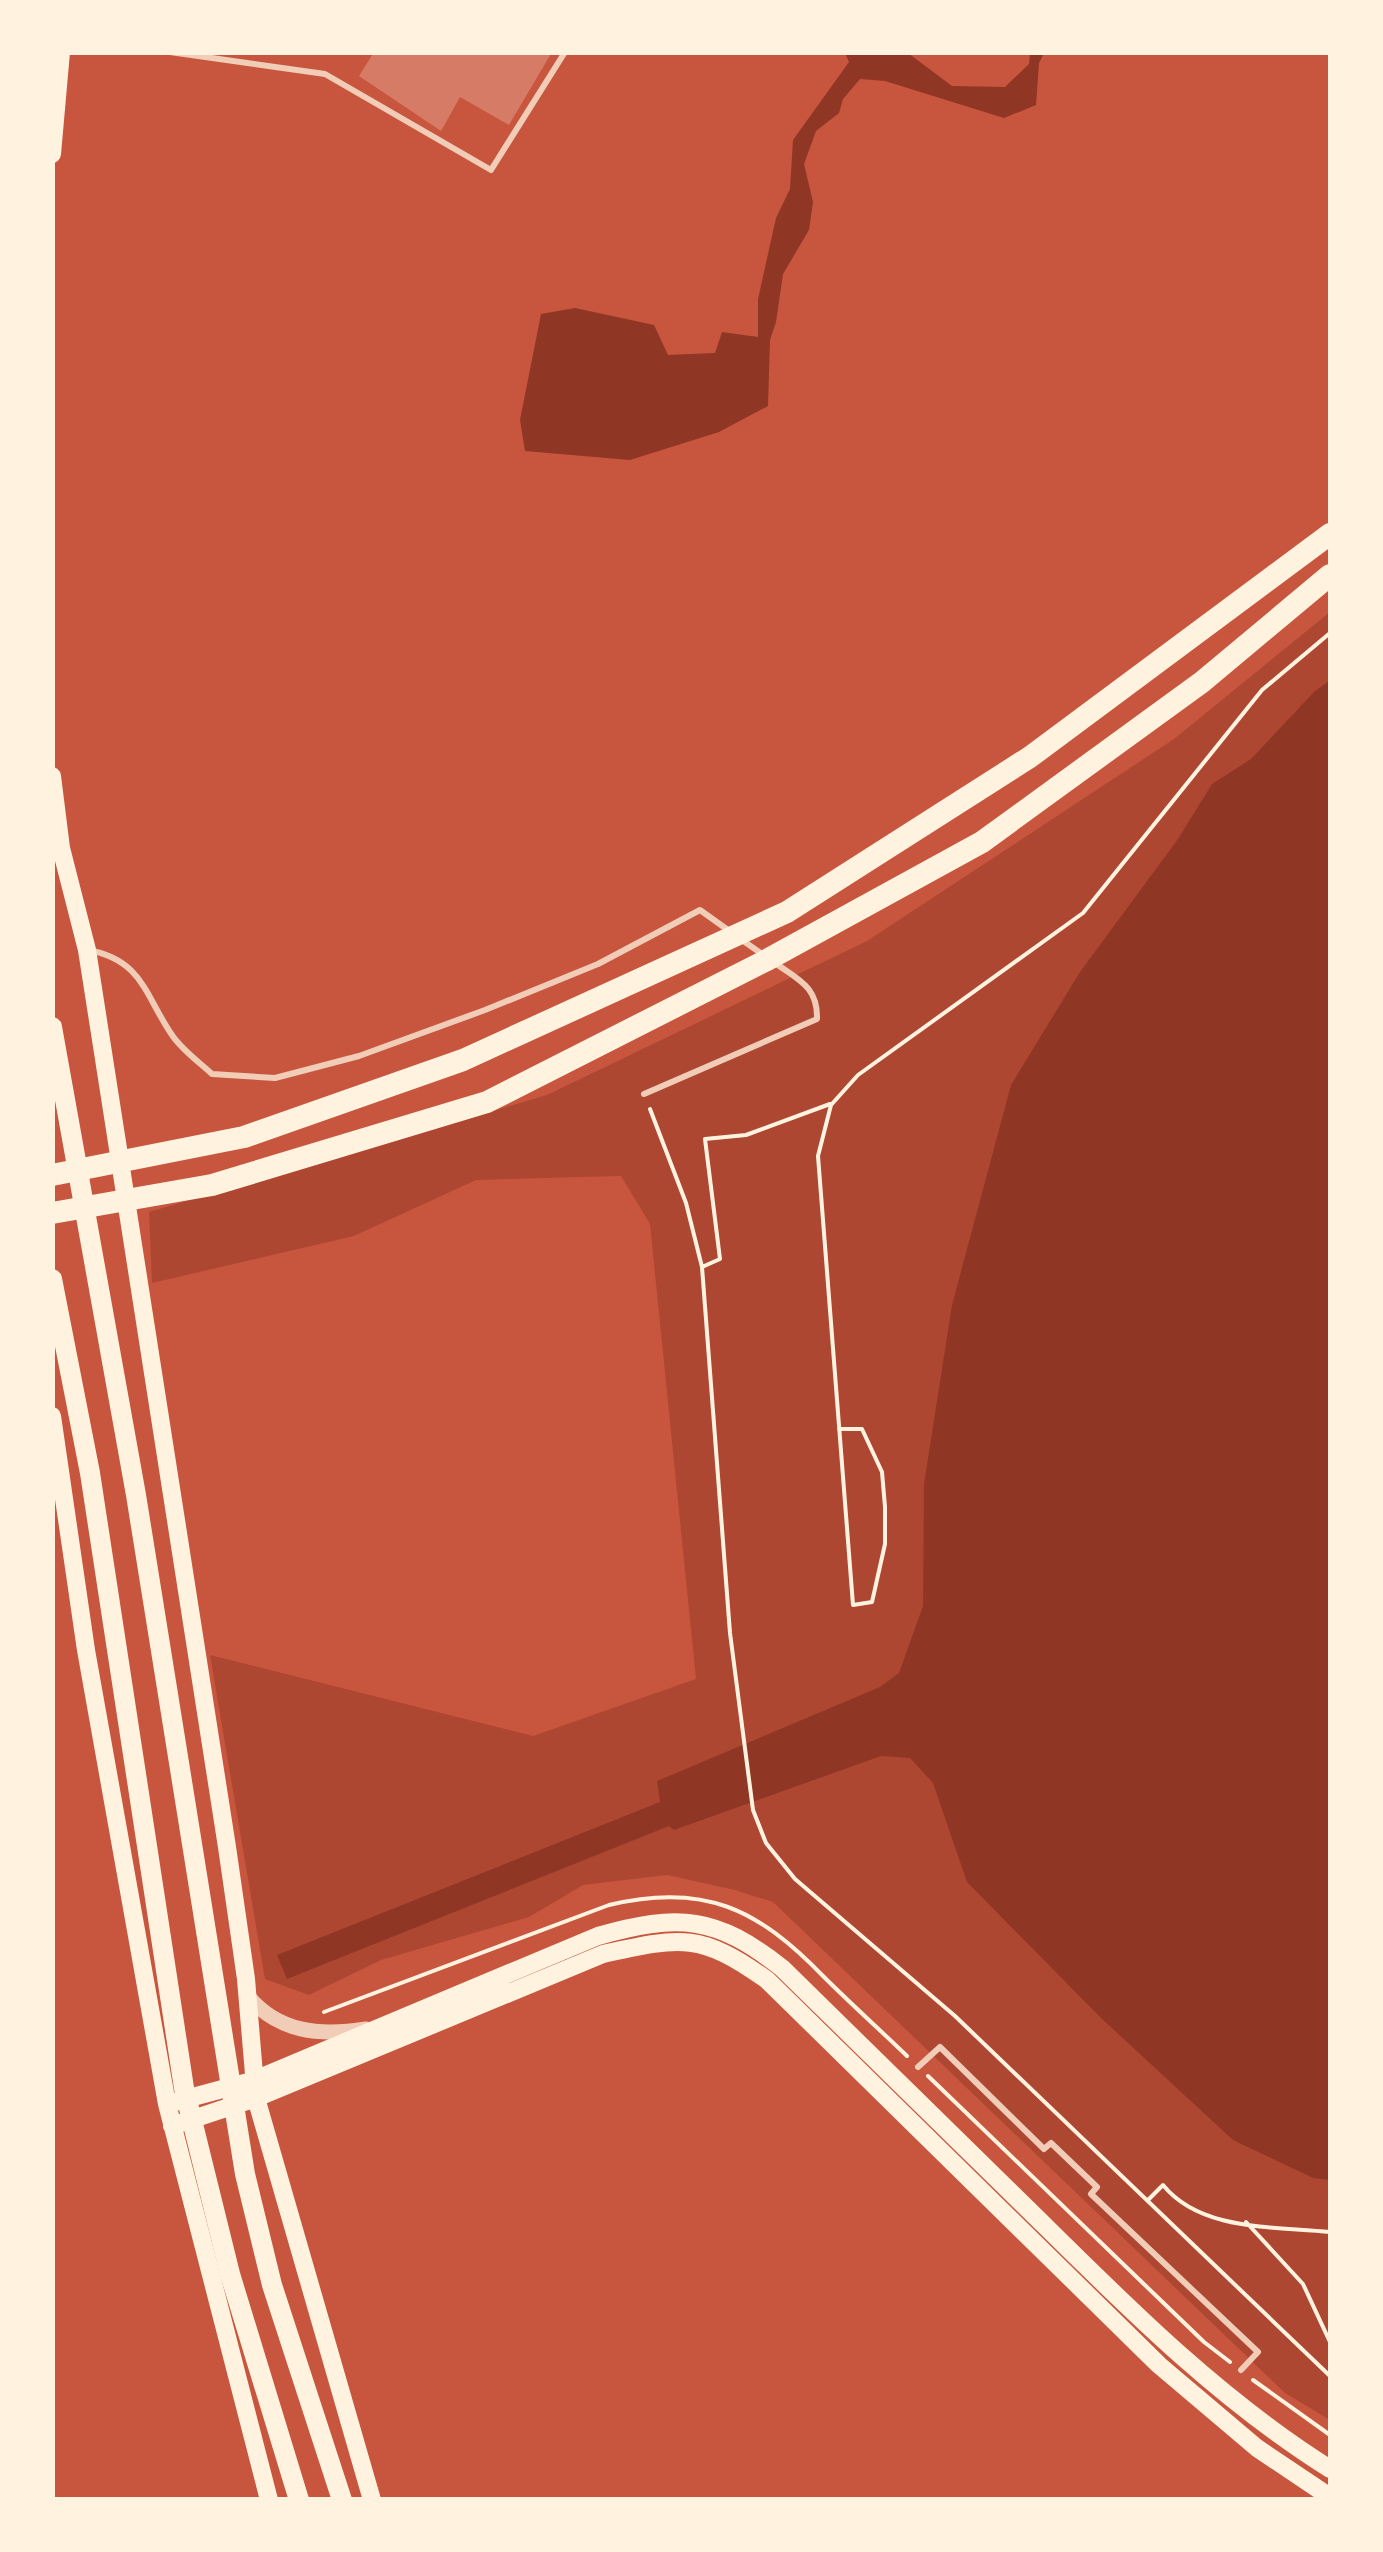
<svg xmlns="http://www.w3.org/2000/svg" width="1383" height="2552" viewBox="0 0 1383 2552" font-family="Ubuntu,sans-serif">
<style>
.green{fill:#ae4732}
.water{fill:#8f3625}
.building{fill:#d67c66}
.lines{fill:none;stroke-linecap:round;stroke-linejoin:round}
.path{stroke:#fff3e0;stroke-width:4}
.service{stroke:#f1ccb7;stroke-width:6}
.tertiary{stroke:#f1ccb7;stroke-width:15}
.secondary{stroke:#fff3e0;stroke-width:18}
.trunk{stroke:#fff3e0;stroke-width:20}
.motorway{stroke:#fff3e0;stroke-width:22}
</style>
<rect width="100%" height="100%" fill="#c8553d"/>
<path class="green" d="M1330,612V2420L1285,2393L773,1902L735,1890L667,1875L583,1885L529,1917L381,1960L309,1995L265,1979L210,1655L533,1736L696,1679L650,1224L621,1176L476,1180L354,1236L152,1283L149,1212L547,1095L867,941L1174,739Z"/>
<path class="water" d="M845,53H908L952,86L1005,87L1029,64L1030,53H1044L1039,63L1036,105L1004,118L885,81L860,79L843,99L839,113L816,131L804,164L813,202L809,230L783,274L776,322L770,340L768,406L719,432L630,460L525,451L520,420L541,314L575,308L654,325L668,355L715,353L722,332L758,337V299L776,218L790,189L793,140L849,62Z
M1330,680V2180L1313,2178L1233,2140L1101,2018L967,1882L933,1783L910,1758L881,1756L674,1830L669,1826L287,1979L277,1955L660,1802L657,1781L880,1687L899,1673L923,1606L924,1484L952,1305L1011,1085L1080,972L1178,839L1212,784L1251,759L1314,692Z"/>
<path class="building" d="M374,52H552L509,125L460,97L441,131L359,76Z"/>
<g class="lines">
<path class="path" d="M650,1109L686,1203L702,1267L730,1633L753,1810L766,1843L795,1879L955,2016L1330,2376
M702,1267L720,1259L705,1139L746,1135L830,1104
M839,1429H862L882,1472L885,1507V1544L872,1602L853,1605L818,1156L831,1105L858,1075L1083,913L1262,690L1330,633
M324,2012L609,1905C704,1882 758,1909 823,1976C850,2003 879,2029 907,2056
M928,2076L1204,2342L1230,2362
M1148,2200L1163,2185C1201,2232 1276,2226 1330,2232
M1246,2222L1303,2284L1330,2342
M1253,2380L1330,2435"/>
<path class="service" d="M170,52L325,74L491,170L565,52
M742,940L765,956
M88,950C143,960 145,996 172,1035C182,1050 199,1062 212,1074L275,1078L359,1056L485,1010L598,964L700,910L728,930
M644,1094L817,1019C818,987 799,980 775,963
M918,2067L940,2047L1044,2149L1051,2143L1097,2187L1091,2194L1258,2352L1241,2370"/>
<path class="tertiary" d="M247,1995C278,2033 320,2036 366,2029"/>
<path class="secondary" d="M52,154L61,52
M52,776L61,848L87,950L227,1847L246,1979L256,2098L372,2500
M52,1416L86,1650L167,2104L269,2500
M167,2104L252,2081L598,1936C679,1913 716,1916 782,1968C867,2051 952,2135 1037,2218C1129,2309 1220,2400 1330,2469
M172,2126L256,2098L603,1954C681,1937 700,1932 767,1980L1159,2365L1257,2448L1330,2497"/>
<path class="trunk" d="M52,1027L136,1495L245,2174L272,2285L342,2500
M52,1279L90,1473L184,2088L230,2274L299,2500"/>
<path class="motorway" d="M52,1175L244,1137L463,1060L787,912L1030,757L1330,534
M52,1213L212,1185L487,1102L765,961L982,842L1202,682L1330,575"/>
</g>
<rect width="1383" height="2552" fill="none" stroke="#fff3e0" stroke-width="110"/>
</svg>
